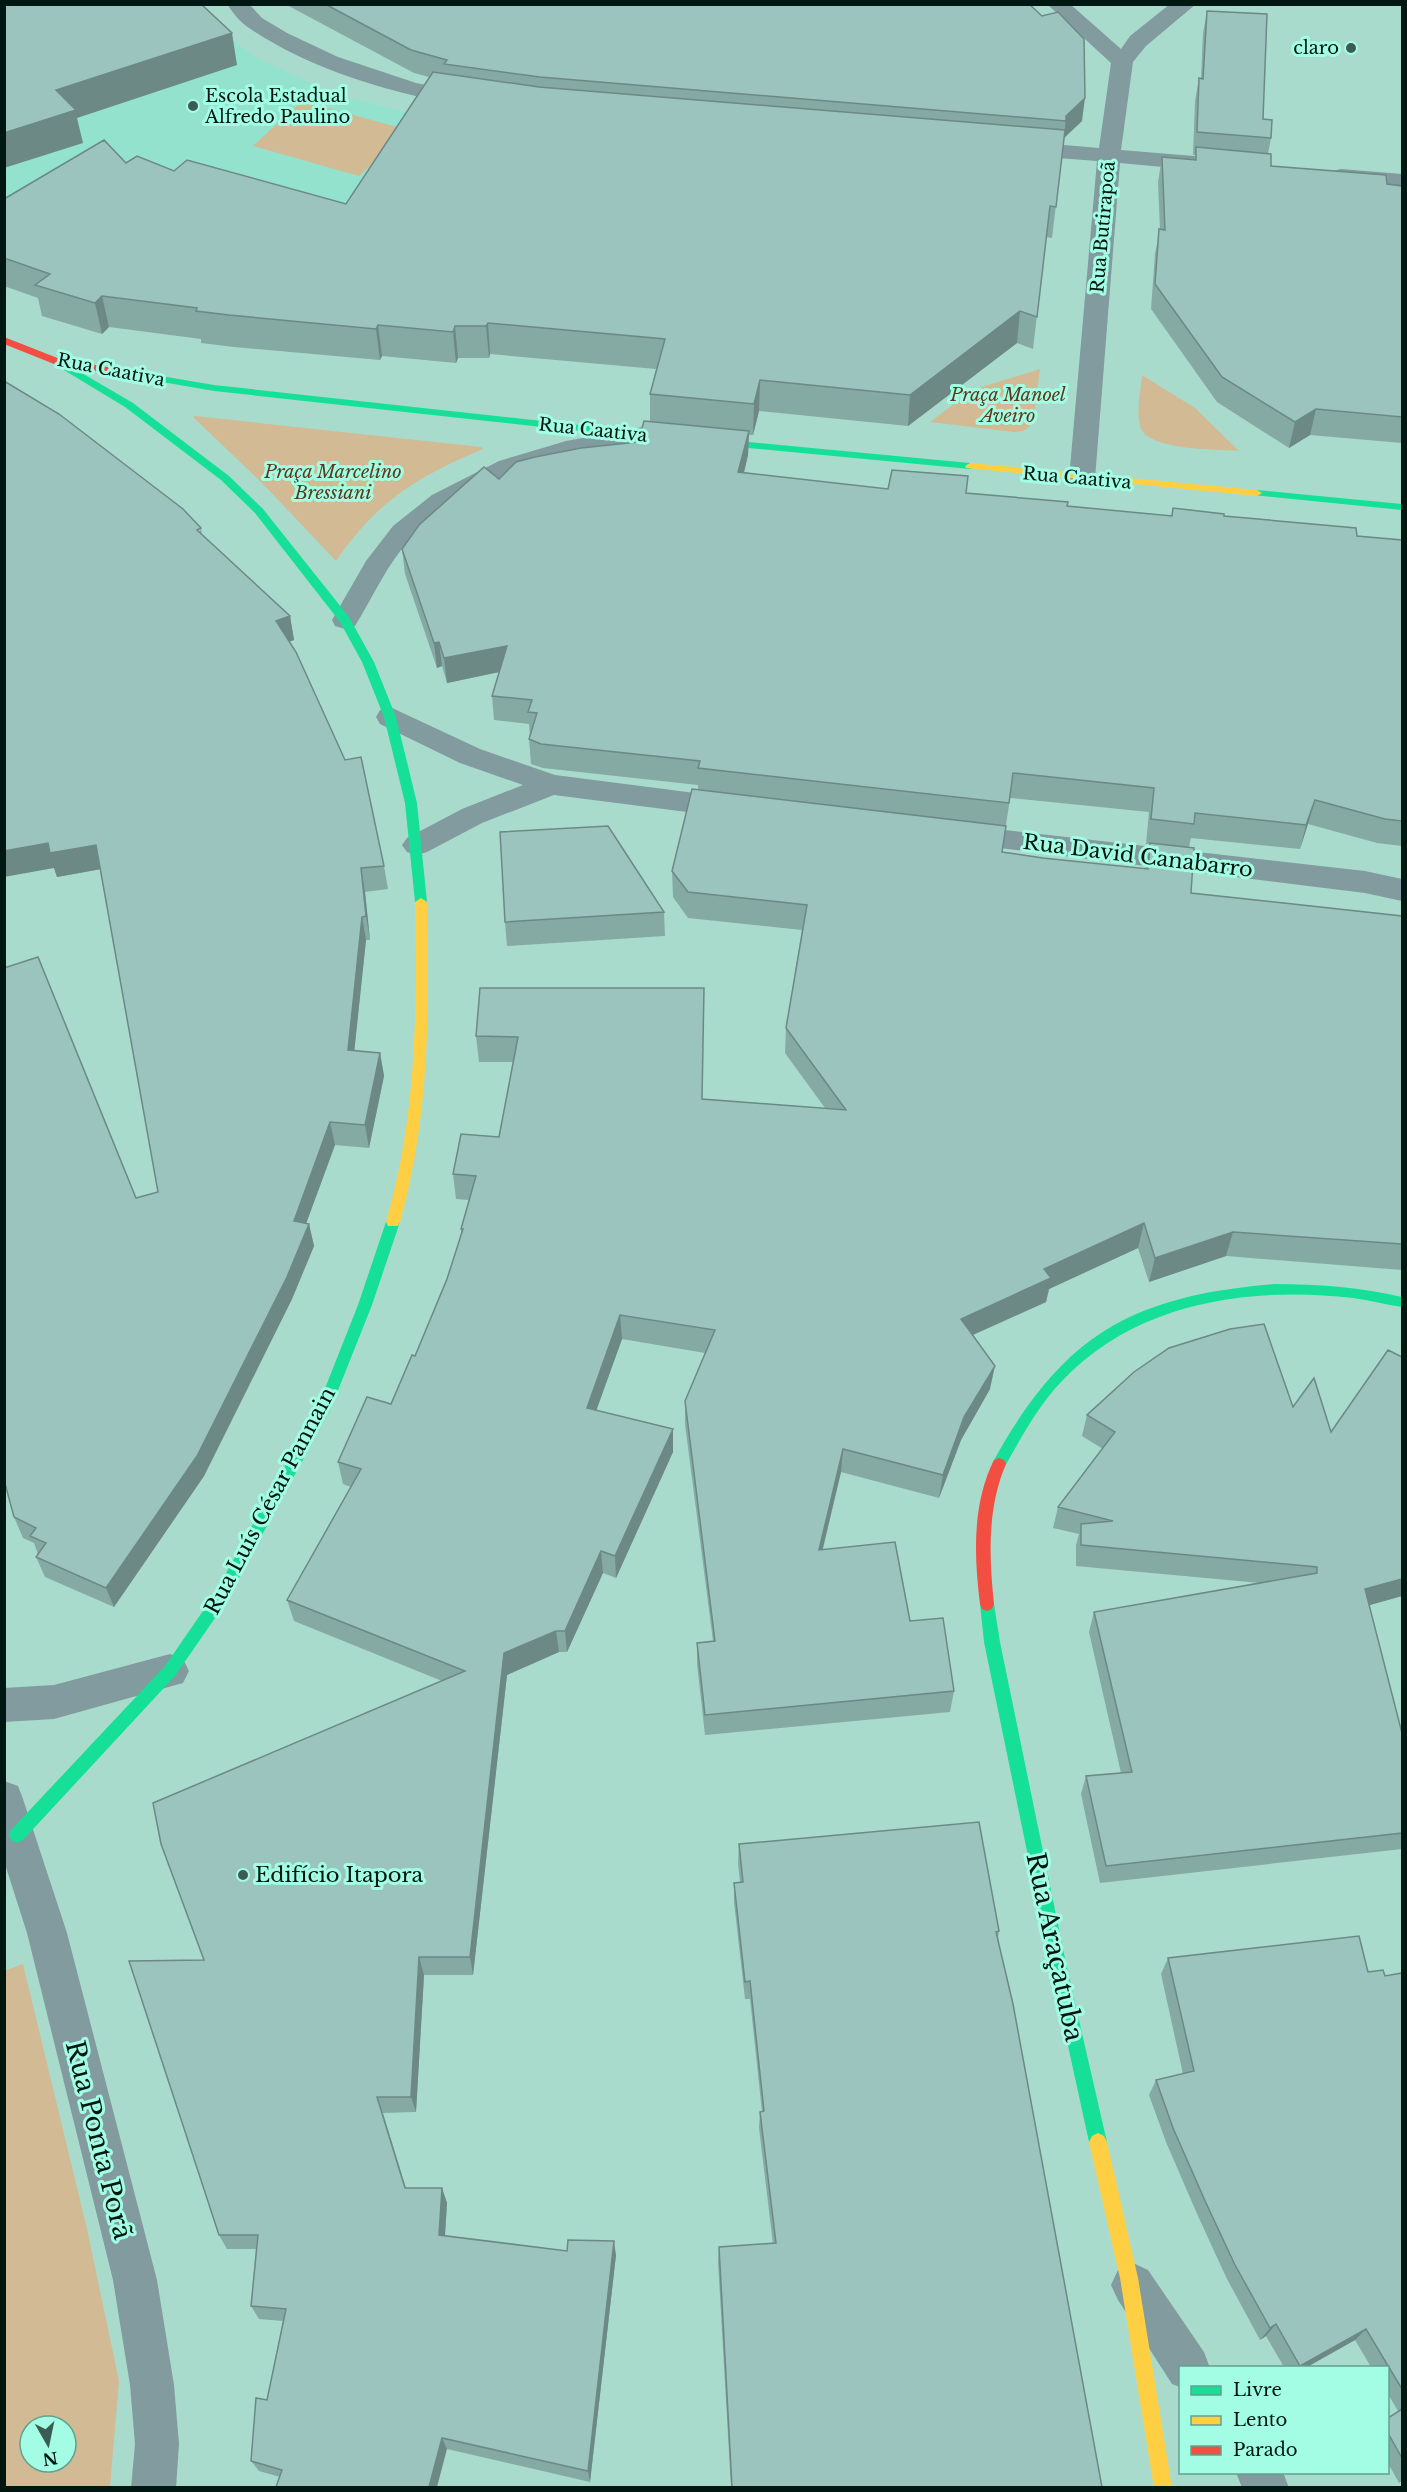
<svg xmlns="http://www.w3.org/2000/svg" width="1407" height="2492" viewBox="0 0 1407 2492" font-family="'Libre Baskerville',serif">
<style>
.built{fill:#93e2cd}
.green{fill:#d2ba94;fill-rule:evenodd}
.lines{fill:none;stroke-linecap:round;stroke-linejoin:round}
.street{fill:#819b9f;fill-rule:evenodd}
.fast{fill:#16e098;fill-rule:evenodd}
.slow{fill:#ffcf43;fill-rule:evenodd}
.jam{fill:#f24e42;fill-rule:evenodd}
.wall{fill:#85a9a3;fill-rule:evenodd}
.shaded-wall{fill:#6c8985}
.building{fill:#9bc4be;stroke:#6c8985;stroke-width:1.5}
.poi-dot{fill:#3b5c53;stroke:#a2fde4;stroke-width:2}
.labels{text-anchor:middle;stroke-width:6;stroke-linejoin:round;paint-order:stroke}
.far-poi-label{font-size:18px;fill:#001711;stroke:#a2fde4;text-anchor:end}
.far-street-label{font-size:18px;fill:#001711;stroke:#a2fde4}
.far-park-label{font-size:18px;font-style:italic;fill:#5f381b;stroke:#a2fde4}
.street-label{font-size:21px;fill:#001711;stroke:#a2fde4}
.poi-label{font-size:21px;fill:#001711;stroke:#a2fde4;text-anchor:start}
.near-street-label{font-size:26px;fill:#001711;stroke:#a2fde4}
</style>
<rect width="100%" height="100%" fill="#a9dbcd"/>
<path class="built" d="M5,15L211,25L257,58L336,95L427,117L339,227L5,222Z"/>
<path class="green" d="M302,101L408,130L359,176L253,146Z
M1040,369L1033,421C1029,430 1022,432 1013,432L930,422L972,390Z
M1142,375L1195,408L1239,451C1217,449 1146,451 1140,426C1136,411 1141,390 1142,375Z
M195,416L481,447L483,449C417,477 377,501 336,561L262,483L193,417Z
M23,1964L87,2229L119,2381L110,2487H5L4,1971ZM30,2426H66V2462H30Z"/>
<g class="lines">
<path class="street" d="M227,4H249L262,18L287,33L338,57L416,83L473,94L476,99L473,104C458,107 442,102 428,99C366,85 302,64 249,28C240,22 233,13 227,4Z
M1047,4H1070L1121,49L1130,36L1170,4H1196L1146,46L1133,62L1121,150L1206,157L1214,159L1217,164L1214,169L1206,171L1120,163L1095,479L1091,485L1082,487L1073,485L1069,479L1097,161L1018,155L1010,153L1007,148L1010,143L1018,141L1099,148L1111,63Z
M1341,169L1402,174V188L1333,181L1330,176L1333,171Z
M643,427L652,430L656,435L652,440C625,447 598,450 571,456C519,468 448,499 411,538C387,564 373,597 355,626L345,629L335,626L332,620L366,561L393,526L432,495L499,461L566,441Z
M390,707L480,749L555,775L734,798L744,801L748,808L744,815L734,818L554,795L482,823L427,852L417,855L407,852L402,845L407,838L462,809L523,785L460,763L380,724L376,717L380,710Z
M961,825L1365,871L1402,879V901L1365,893L951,842L947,835L951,828Z
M170,1654L183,1659L189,1671L183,1683L54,1719L4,1722V1688L54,1685Z
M4,1781L18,1786L23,1799L67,1933L157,2280L174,2385L179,2444L176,2488H131L135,2444L130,2385L113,2280L27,1933L4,1861Z
M1133,2263L1148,2270L1204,2352L1210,2368H1180V2387L1172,2384L1118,2300L1111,2285L1118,2270Z
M1236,2472H1283L1289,2488H1242Z"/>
<path class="fast" d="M58,359L133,403L229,476L263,509L349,617L374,662L396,717L417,803L427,902L425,905L421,906L415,902L405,803L384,717L362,662L340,622L255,513L221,480L125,407L54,364V360Z
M143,373L214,385L643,432L970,463L975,466L970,469L643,438L214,391L139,378V374Z
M1257,490L1402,504V510L1253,495L1252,493Z
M393,1217L398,1218L400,1222L372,1305L331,1408L224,1605L175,1676L23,1840L17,1843L11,1840L9,1835L11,1830L165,1666L214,1595L318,1406L358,1305L386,1222L388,1218Z
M1274,1284C1319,1284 1358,1287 1402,1297V1307C1386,1305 1370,1300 1353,1298C1250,1286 1136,1302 1062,1381C1038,1406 1021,1438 1004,1468L999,1470L994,1468L992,1464L994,1460C1064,1334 1132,1296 1274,1284Z
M987,1597L992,1599L994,1604L1000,1642L1067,1968L1107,2142L1104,2148L1098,2151L1092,2148L1089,2142L1051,1968L984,1642L980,1604L982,1599Z"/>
<path class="slow" d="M970,463L1257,490L1262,493L1257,496L966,468L965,466Z
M421,898L427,902C429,1012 430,1115 400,1222L398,1226H388L386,1222C417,1115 417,1012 415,902Z
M1098,2133L1104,2136L1107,2142L1138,2278L1172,2488H1154L1120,2278L1089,2142L1092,2136Z"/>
<path class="jam" d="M4,337L60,359L143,373L148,376L143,379L54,364L4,344Z
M999,1458L1004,1460L1006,1464C987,1508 989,1557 994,1604L992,1609L987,1611L982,1609L980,1604C974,1556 972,1504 994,1460Z"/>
</g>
<path class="wall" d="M285,4H1029L1082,121L1064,138L1052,238L1046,237L1033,349L1017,343L908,426L759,411L753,435H749L748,455L744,473L888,489L968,476L966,493L1067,506L1171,516L1173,508L1357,536L1402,540V846L1377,843L1308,824L1300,849L1191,838L1189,847L1191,893L1402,916V1270L1226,1256L1149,1282L1138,1248L1049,1289L1046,1302L973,1335L990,1389L961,1440L939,1498L841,1472L823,1549L910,1621L954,1691L950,1712L705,1735L697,1664V1643L713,1641L685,1424V1401L705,1353L622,1339L596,1410L673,1452L616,1578L603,1573L567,1652H559L507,1675L473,1975H424L416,2112L383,2113L406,2188H442L447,2203L445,2236L567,2251L616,2255L590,2482L447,2449L280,2477L259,2471L251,2461L267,2400L283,2321L259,2319L251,2306L256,2249H227L219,2235L204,1960L442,1681L294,1621L287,1600L351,1487L343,1484L338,1462L391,1404L415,1356L447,1279L461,1235V1229L469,1200L456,1199L453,1174L499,1137L513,1062H479L476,1036L480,988L702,1099L825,1108L785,1053L786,1028L802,930L688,918L673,897L672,871L698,790V785L543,768L531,764L529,739L530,736L529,724L494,720L492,696L499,672L447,683L442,666L437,668L405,574L402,549L499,479L638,442L650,421V394L656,369L490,354L489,358H458L456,363L382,356L380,360L234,347L201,343V339L109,327L102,334L42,316L38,298L4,286V199L126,163L174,171L346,204L429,77L414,73ZM1010,798L1149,812L1146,844H1150L1145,869L1043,858L1002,852Z
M1207,11L1263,119L1271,138L1268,154L1271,166L1387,184L1402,186V443L1310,435L1289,448L1217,402L1151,309L1155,254L1160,229L1158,182L1162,157L1194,159L1195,155H1193L1195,101L1199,78L1201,79L1203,33Z
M201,528L202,535L290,616L294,640L289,642L384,866L388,889L365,892L370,940H366L354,1051L380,1053L384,1076L369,1148L335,1145L306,1223L309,1224L314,1246L292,1299L204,1476L114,1607L45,1577L36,1557L38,1554L34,1543L23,1538L14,1517L136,1198L158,1192L100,869L57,877L54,868Z
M664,912L665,936L507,946L505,922Z
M1402,1357V1596L1369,1605L1402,1733V1849L1100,1883L1081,1794L1086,1776L1121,1773L1089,1632L1094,1612L1260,1583L1076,1566V1545L1079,1534L1053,1528L1058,1507L1103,1449L1082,1436L1087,1415L1293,1407L1331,1432Z
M739,1844L999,1931L998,1938L1102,2487H731L718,2262L719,2247L773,2244L759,2128L760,2112H762L750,1999H745L734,1902V1883L740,1882L738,1863Z
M1168,1958L1368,1972L1385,1976L1402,1973V2481L1399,2483L1388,2463V2418L1398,2411L1388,2394V2367H1371L1355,2340L1307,2367H1284L1266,2336L1260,2340L1226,2277L1198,2216L1166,2142L1149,2095L1156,2080L1183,2074L1161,1974Z"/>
<path class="shaded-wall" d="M232,33L237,65L77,118L83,143L4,168V133L56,90Z
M1085,98L1082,121L1064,138L1066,116Z
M102,296L109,327L102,334L95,303Z
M1020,311L1017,343L908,426L910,395Z
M488,323L490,354L489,358L486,326Z
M378,325L382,356L380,360L376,329Z
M455,326L458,358L456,363L453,332Z
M760,380L759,411L753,435L754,404Z
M1316,409L1310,435L1289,448L1295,422Z
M749,431L748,455L738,497V472Z
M290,616L294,640L280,645L276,621Z
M439,642L442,666L437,668L434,643Z
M507,646L509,670L447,683L444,658Z
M1315,800L1308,824L1300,849L1306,825Z
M48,843L96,845L102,869L57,877L54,868L4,877V851Z
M361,868L365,892L370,940L366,916Z
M362,917L366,940L352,1073L348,1050Z
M380,1053L384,1076L369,1148L365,1125Z
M330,1122L335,1145L299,1243L294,1221Z
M1144,1223L1138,1248L1049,1289L1046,1302L957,1342L961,1319L1044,1269Z
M309,1224L314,1246L292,1299L204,1476L114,1607L106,1588Z
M1233,1232L1226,1256L1149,1282L1155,1258Z
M620,1315L622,1339L589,1431L587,1408Z
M995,1366L990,1389L961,1440L939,1498L943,1475L964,1417Z
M673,1429V1452L616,1578L615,1556Z
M843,1449L841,1472L817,1572L819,1550Z
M601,1551L603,1573L567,1652L565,1631Z
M1402,1579V1596L1356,1609L1365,1589Z
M556,1631L559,1652L507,1675L473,1975L470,1957L504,1653Z
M419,1957L424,1975L416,2112L411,2097Z
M442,2188L447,2203L444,2249L439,2235Z
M614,2241L616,2255L590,2482L588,2471Z
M1276,2324L1266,2336L1260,2340L1270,2328Z
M1366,2329L1355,2340L1307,2367H1298Z
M442,2438L447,2449L437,2487H429Z"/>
<path class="building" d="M4,4H201L232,33L56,90L76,110L4,133Z
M325,4H1029L1042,16L1058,12L1084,39L1085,98L1066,116V121L540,77L444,64L447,60L411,50Z
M1207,11L1267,14L1263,119L1272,120L1271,138L1197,132L1199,78L1203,79Z
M433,72L539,87L1065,130L1056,207L1050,206L1037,317L1020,311L910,395L760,380L754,404L650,394L665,339L488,323L486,326H455L453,332L378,325L376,329L229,315L196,311L197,308L102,296L95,303L35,285L50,274L4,258V199L104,140L126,163L137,156L174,171L187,160L346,204Z
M1196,147L1271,154V166L1386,175L1387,184L1402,186V417L1316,409L1295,422L1222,377L1155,284L1159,229L1165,230L1162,157L1196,160Z
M4,381L59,414L183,509L201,528L197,530L290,616L276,621L296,652L345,760L361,757L384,866L361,868L366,916L362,917L348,1050L380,1053L365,1125L330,1122L294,1221L309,1224L287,1277L197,1456L106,1588L36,1557L46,1543L30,1536L36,1528L14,1517L4,1480V968L38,957L136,1198L158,1192L96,845L50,853L48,843L4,851Z
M644,421L749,431L738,472L888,489L892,470L968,476L966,493L1068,502L1067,506L1172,516L1173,508L1224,514V516L1356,528L1357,536L1402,540V821L1385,819L1315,800L1306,825L1195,813L1194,824L1151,819L1154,788L1013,773L1009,803L698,768L700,761L541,744L529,739L537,713L528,712L532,700L492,696L507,646L444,658L439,642L434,643L402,549L419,525L484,467L499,479L516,462L535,457L581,448L638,442Z
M692,789L1006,826L1002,852L1043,858L1148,869L1150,843L1194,848L1191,893L1402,916V1244L1233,1232L1155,1258L1144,1223L1044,1269L1051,1278L961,1319L995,1366L964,1417L943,1475L843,1449L819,1550L895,1542L910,1621L943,1618L954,1691L705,1715L697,1643L715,1641L685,1401L715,1330L620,1315L587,1408L673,1429L615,1556L601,1551L565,1631H556L504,1653L470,1957H419L411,2097H377L405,2188H442L439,2235L567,2251L568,2240L614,2241L588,2471L442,2438L429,2487H276L282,2470L251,2461L256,2398L267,2400L286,2309L251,2306L258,2235H219L129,1961L204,1960L161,1844L153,1803L465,1671L287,1600L361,1469L338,1462L367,1397L391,1404L412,1355L415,1356L447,1279L463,1229H461L476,1176L453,1174L461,1134L499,1137L518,1037L476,1036L480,988H704L702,1099L846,1110L786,1028L807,905L688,892L672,871Z
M608,826L664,912L505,922L500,832Z
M1264,1324L1293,1407L1314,1378L1331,1432L1388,1350L1402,1357V1579L1365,1589L1402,1733V1833L1106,1866L1086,1776L1132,1772L1094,1612L1317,1573V1567L1081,1545V1524L1113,1521L1058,1507L1115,1432L1087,1415L1134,1372L1169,1348L1230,1329Z
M979,1822L999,1931L996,1932L1013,2004L1102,2487H732L719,2247L776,2243L760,2112L764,2111L750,1981L745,1982L734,1883L743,1882L739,1844Z
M1359,1936L1368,1972L1383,1970L1385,1976L1402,1973V2389L1366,2329L1300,2366L1276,2324L1270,2328L1235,2265L1206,2203L1173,2128L1156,2080L1194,2071L1168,1958Z
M1402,2409V2458L1388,2433V2418Z"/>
<g class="poi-dot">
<circle cx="1351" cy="48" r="6"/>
<circle cx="193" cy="106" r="6"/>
<circle cx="243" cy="1875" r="6"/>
</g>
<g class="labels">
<g class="far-poi-label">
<text x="1339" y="54">claro</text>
<text x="205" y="102" text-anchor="start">Escola Estadual<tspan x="205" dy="21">Alfredo Paulino</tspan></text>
</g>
<g class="far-street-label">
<text transform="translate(1103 227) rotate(-85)" y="6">Rua Butirapoã</text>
<text transform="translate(111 370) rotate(11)" y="6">Rua Caativa</text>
<text transform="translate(593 430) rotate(6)" y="6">Rua Caativa</text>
<text transform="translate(1077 478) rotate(5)" y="6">Rua Caativa</text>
</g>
<g class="far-park-label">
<text x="1008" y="401">Praça Manoel<tspan x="1008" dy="21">Aveiro</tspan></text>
<text x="333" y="478">Praça Marcelino<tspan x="333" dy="21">Bressiani</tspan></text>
</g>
<g class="street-label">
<text transform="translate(1138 856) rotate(7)" y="7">Rua David Canabarro</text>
<text transform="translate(270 1501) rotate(-62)" y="7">Rua Luís César Pannain</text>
</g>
<g class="poi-label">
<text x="255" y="1882">Edifício Itapora</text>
</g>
<g class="near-street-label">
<text transform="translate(1055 1947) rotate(78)" y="9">Rua Araçatuba</text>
<text transform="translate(99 2140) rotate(76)" y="9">Rua Ponta Porã</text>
</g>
</g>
<rect width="1407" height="2492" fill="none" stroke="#001711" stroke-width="12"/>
<rect x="1179" y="2366" width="210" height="108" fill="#a2fde4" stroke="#61a190" stroke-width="1.5"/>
<rect x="1191" y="2386" width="30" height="9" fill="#16e098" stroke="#61a190" stroke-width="1.5"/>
<text x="1233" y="2396" font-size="18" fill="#001711">Livre</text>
<rect x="1191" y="2416" width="30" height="9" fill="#ffcf43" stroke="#61a190" stroke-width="1.5"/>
<text x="1233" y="2426" font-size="18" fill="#001711">Lento</text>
<rect x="1191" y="2446" width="30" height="9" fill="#f24e42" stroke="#61a190" stroke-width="1.5"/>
<text x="1233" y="2456" font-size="18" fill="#001711">Parado</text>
<g transform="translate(48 2444) rotate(171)"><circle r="28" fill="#a2fde4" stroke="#61a190" stroke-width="1.5"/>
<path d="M0-4.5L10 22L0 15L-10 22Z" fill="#3b5c53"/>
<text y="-9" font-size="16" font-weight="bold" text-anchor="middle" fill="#001711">N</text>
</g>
</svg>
